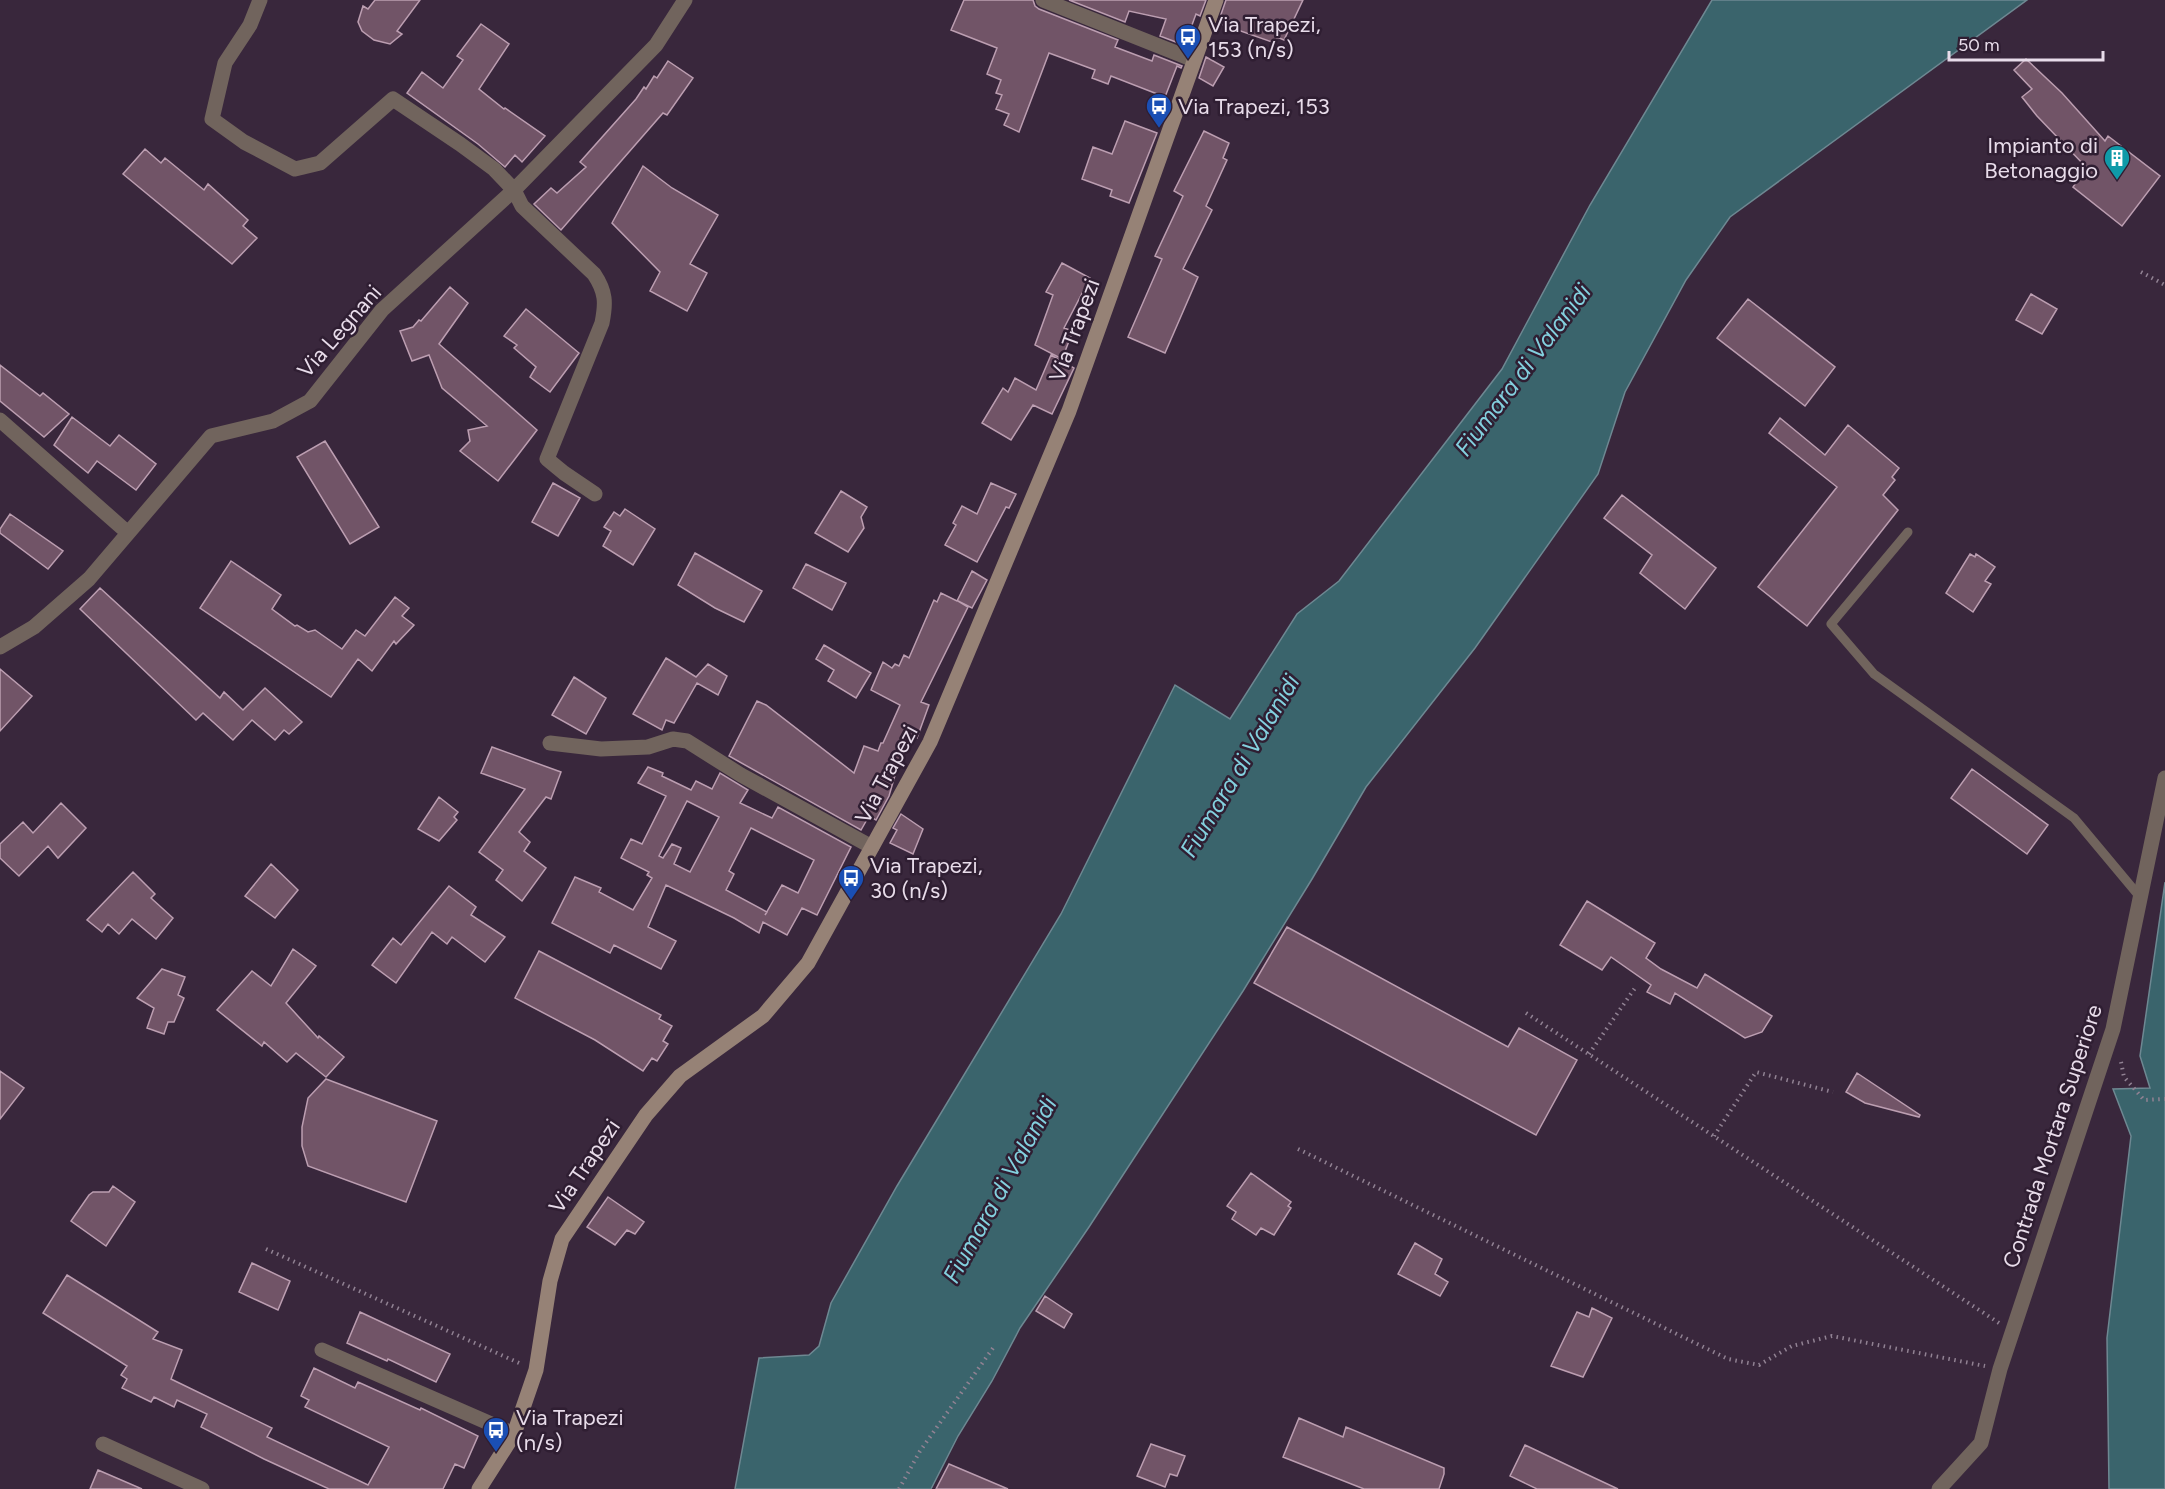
<svg xmlns="http://www.w3.org/2000/svg" width="2165" height="1489" viewBox="0 0 2165 1489" font-family="Figtree,sans-serif">
<style>
.water{fill:#3a646c;stroke:#6e8892;stroke-width:1.5}
.building{fill:#715467;stroke:#bc9eb1;stroke-width:1.5;fill-rule:evenodd}
.lines{fill:none;stroke-linecap:round;stroke-linejoin:round}
.path{stroke:#918293;stroke-width:4;stroke-dasharray:1.5 4.5;stroke-linecap:butt}
.lane{stroke:#71645d;stroke-width:9}
.street{stroke:#71645d;stroke-width:15}
.secondary{stroke:#968276;stroke-width:15}
.labels{text-anchor:middle;stroke-width:5;stroke-linejoin:round;paint-order:stroke}
.poi-label{font-size:22px;fill:#e8dcea;stroke:#2f1e32;text-anchor:start}
.street-label{font-size:22px;fill:#e8dcea;stroke:#2f1e32}
.water-label{font-size:24px;font-style:italic;fill:#83d0de;stroke:#2f1e32}
</style>
<rect width="100%" height="100%" fill="#39273c"/>
<path class="water" d="M1712,0H2027L1730,217L1686,280L1625,392L1598,474L1475,648L1366,787L1312,879L1243,991L1089,1227L1020,1328L992,1381L958,1436L931,1489H735L759,1358L809,1355L819,1346L831,1303L897,1186L1061,914L1175,685L1230,719L1297,614L1339,581L1502,369L1590,205Z
M2165,882V1489H2109L2107,1338L2131,1136L2113,1089L2150,1088L2140,1056Z"/>
<path class="building" d="M375,0H420L397,31L402,34L390,44L374,40L362,31L358,22L363,6L368,9Z
M964,0H1033L1035,6L1039,9L1118,40L1115,47L1152,61L1154,55L1182,66L1181,68L1177,66L1165,97L1111,76L1108,84L1092,78L1095,70L1049,53L1019,132L1004,125L1009,114L996,109L1002,95L996,93L1001,80L987,74L997,48L951,30Z
M1069,0H1206L1200,16L1196,14L1185,44L1189,47L1160,36L1166,19L1129,11L1125,22Z
M1226,0H1303L1284,40L1277,37L1275,43L1218,23Z
M481,24L509,44L479,89L504,109L505,108L545,136L522,162L515,155L505,167L478,144L407,93L422,72L443,88L463,60L457,56Z
M1206,57L1224,67L1213,86L1199,78Z
M2026,59L2062,93L2105,141L2108,136L2160,176L2122,226L2073,187L2087,168L2037,116L2022,97L2032,89L2014,70Z
M668,61L693,78L667,115L663,113L561,230L534,204L551,188L557,193L586,167L580,162L636,99L644,87L646,89L654,76L657,78Z
M1125,121L1157,133L1129,203L1110,196L1112,190L1082,179L1093,147L1112,154Z
M1204,131L1229,143L1223,158L1227,160L1206,206L1212,210L1183,269L1198,277L1165,353L1128,337L1162,259L1155,256L1183,196L1174,191Z
M145,149L161,163L165,158L204,190L208,184L248,220L243,226L257,238L232,264L123,174Z
M643,166L672,188L718,215L690,264L707,273L687,311L650,291L660,272L612,223Z
M1062,263L1090,278L1064,328L1073,331L1062,359L1035,345L1053,295L1046,292Z
M450,287L468,303L439,344L537,430L498,481L460,451L470,441L468,430L487,426L442,388L429,355L412,361L400,331L413,327L419,320L421,321Z
M2031,294L2057,309L2042,334L2016,320Z
M1748,299L1835,367L1805,406L1717,338Z
M526,309L579,353L550,392L530,377L536,367L514,348L517,345L504,336Z
M1051,355L1074,368L1052,414L1033,405L1011,440L982,423L1003,388L1008,392L1015,378L1036,390Z
M0,365L40,396L43,393L69,414L44,437L0,401Z
M72,417L110,446L119,435L156,464L136,490L97,461L88,473L54,445Z
M1780,418L1825,455L1848,425L1899,468L1892,477L1895,480L1883,495L1898,510L1807,626L1758,587L1837,487L1769,433Z
M325,441L379,527L350,544L297,457Z
M553,483L580,498L558,536L532,522Z
M991,483L1016,494L1009,508L1006,507L977,562L945,545L956,525L953,523L962,506L977,514Z
M841,491L867,507L861,517L864,528L848,552L815,533Z
M1622,495L1716,568L1685,609L1640,573L1652,555L1604,518Z
M625,509L655,529L633,565L603,546L611,531L604,527L614,512L620,516Z
M10,514L63,551L48,569L0,533V529Z
M695,553L762,591L744,622L715,608L678,585Z
M1970,554L1975,557L1976,554L1995,567L1985,581L1991,584L1973,612L1946,593Z
M231,561L281,595L272,609L295,626L297,625L308,632L315,630L342,649L356,630L365,636L395,597L409,608L402,616L414,625L396,644L394,641L372,671L358,659L331,697L200,608Z
M806,564L846,583L832,610L793,588Z
M972,571L987,580L972,608L958,601L968,607L921,702L929,705L917,738L907,734L889,796L876,820L869,816L861,830L729,756L757,701L766,705L854,773L864,746L878,751L881,743H883L900,705L871,690L883,662L892,668L895,664L899,666L904,655L909,658L934,600L937,602L941,593L957,601Z
M100,588L220,698L224,692L243,710L265,688L302,722L289,734L284,730L275,740L252,720L233,740L203,713L196,720L80,609Z
M824,645L871,673L856,698L828,681L834,670L816,659Z
M666,658L696,677L708,664L727,676L718,695L697,683L674,723L666,720L662,730L633,714Z
M0,669L32,696L0,731Z
M574,677L606,698L586,734L552,715Z
M492,747L561,772L551,799L546,797L519,832L530,842L524,851L546,868L522,901L496,880L503,870L479,852L525,789L481,773Z
M648,767L663,773L662,776L691,790L696,781L712,789L720,773L748,790L740,803L772,818L778,807L851,847L817,915L802,908L787,935L763,922L759,933L734,918L666,885L648,927L676,941L661,969L614,945L610,953L552,923L575,877L601,888L599,892L633,910L652,878L647,875L649,872L621,858L631,839L642,844L666,796L638,783ZM687,801L719,817L690,872L674,864L681,848L672,844L663,858L659,856ZM751,828L814,860L798,893L782,885L765,915L767,912L726,890L734,874L729,871Z
M1972,769L2048,825L2027,854L1951,798Z
M439,797L458,812L454,817L457,820L439,841L418,829Z
M61,803L86,828L58,858L48,846L19,876L0,858V844L23,822L33,833Z
M901,814L923,829L913,854L890,843L897,830L893,828Z
M271,864L298,890L275,918L245,896Z
M133,872L155,894L151,898L173,918L156,939L132,919L119,934L108,924L102,932L87,920Z
M449,886L476,907L471,915L505,937L485,962L452,937L447,944L432,932L396,983L372,965L393,938L401,945Z
M1587,901L1655,943L1646,958L1661,969L1697,988L1705,974L1772,1016L1762,1032L1745,1038L1675,993L1670,1004L1647,992L1651,985L1611,957L1602,970L1560,945Z
M1287,927L1508,1047L1519,1028L1577,1060L1536,1135L1254,983Z
M293,949L316,966L286,1003L318,1038L319,1036L344,1057L326,1077L296,1053L287,1062L264,1042L262,1046L217,1010L252,971L271,986Z
M539,951L661,1015L659,1019L672,1026L663,1041L668,1044L657,1061L652,1058L643,1071L595,1040L515,998Z
M162,969L185,977L178,995L184,998L174,1022H168L164,1034L147,1028L154,1008L137,998Z
M0,1071L24,1088L0,1119Z
M1857,1073L1920,1115L1919,1117L1865,1103L1846,1092Z
M326,1079L437,1121L406,1202L308,1166L302,1146V1127L308,1098Z
M1251,1173L1291,1202L1288,1206L1291,1208L1274,1235L1261,1228L1256,1235L1232,1219L1236,1212L1227,1206Z
M113,1186L135,1202L106,1246L71,1221L89,1195L93,1192H109Z
M608,1197L644,1222L635,1234L627,1230L615,1245L587,1227Z
M1415,1243L1442,1259L1435,1274L1448,1282L1440,1296L1398,1274Z
M252,1263L290,1281L278,1310L239,1292Z
M67,1275L158,1332L153,1339L182,1350L171,1379L272,1428L267,1437L368,1485L389,1447L305,1407L309,1400L301,1396L314,1368L355,1388L358,1382L420,1410L421,1408L478,1436L464,1468L455,1464L443,1489H329L264,1459L201,1427L207,1414L177,1400L174,1407L154,1397L151,1402L122,1388L127,1379L121,1375L127,1366L43,1313Z
M1045,1296L1072,1314L1064,1328L1036,1311Z
M1592,1308L1612,1318L1583,1377L1551,1366L1577,1312L1589,1317Z
M360,1312L450,1354L436,1382L388,1359L387,1361L347,1343Z
M1299,1418L1343,1437L1346,1427L1444,1468V1474L1439,1489H1364L1283,1457Z
M1151,1444L1185,1456L1177,1476L1170,1474L1165,1487L1137,1476Z
M1525,1445L1586,1474L1618,1489H1537L1510,1476Z
M949,1464L1008,1489H936Z
M98,1470L142,1489H90Z"/>
<g class="lines">
<path class="path" d="M2141,272L2165,285
M1526,1013L1999,1323
M1589,1054L1635,988
M2121,1062L2124,1077L2144,1100L2165,1099
M1714,1136L1756,1072L1833,1092
M1298,1149L1728,1359L1759,1365L1792,1346L1832,1336L1985,1366
M266,1249L519,1363
M899,1489L920,1451L993,1348"/>
<path class="lane" d="M1908,532L1831,624L1874,674L2074,818L2140,897"/>
<path class="street" d="M260,0L250,25L225,63L212,119L244,142L295,169L320,163L393,99L460,144L494,169L514,190L522,206L594,274C606,292 606,303 602,323L547,459L564,473L595,494
M1043,0L1194,60
M0,420L128,533
M0,647L34,627L89,579L211,436L273,421L310,401L382,310L514,190L656,45L685,0
M550,743L601,749L648,747L673,739L687,741L741,775L872,847
M322,1350L514,1434
M103,1444L202,1489
M1939,1489L1981,1443L2000,1369L2113,1029L2165,778"/>
<path class="secondary" d="M479,1489L514,1434L536,1370L550,1281L562,1239L646,1115L680,1076L763,1016L808,963L930,742L1069,411L1216,0"/>
</g>
<defs>
<g id="bus-pin" transform="scale(1.35)"><path d="M0 17L-7.5 6A9.5 9.5 0 1 1 7.5 6Z" fill="#1a4fb4" stroke="#2f1e32"/><path d="M-5-6H5V4H4V6H2V4H-2V6H-4V4H-5ZM-3.5-4V0h7V-4ZM-3.5 1.2v1.5H-2V1.2ZM2 1.2v1.5H3.5V1.2Z" fill="#fff"/></g>
<g id="building-pin" transform="scale(1.35)"><path d="M0 17L-7.5 6A9.5 9.5 0 1 1 7.5 6Z" fill="#0f9aa8" stroke="#2f1e32"/><path d="M-4-6H4V6H1V3H-1V6H-4ZM-2.5-4.3h1.7v1.8h-1.7ZM.8-4.3h1.7v1.8H.8ZM-2.5-1h1.7V.8h-1.7ZM.8-1h1.7V.8H.8Z" fill="#fff"/></g>
</defs>
<g fill-rule="evenodd">
<use href="#bus-pin" x="1188" y="37"/>
<use href="#bus-pin" x="1159" y="106"/>
<use href="#building-pin" x="2117" y="158"/>
<use href="#bus-pin" x="851" y="878"/>
<use href="#bus-pin" x="496" y="1430"/>
</g>
<g class="labels">
<g class="poi-label">
<text x="1208" y="32">Via Trapezi,<tspan x="1208" dy="25">153 (n/s)</tspan></text>
<text x="1178" y="114">Via Trapezi, 153</text>
<text x="2098" y="153" text-anchor="end">Impianto di<tspan x="2098" dy="25">Betonaggio</tspan></text>
<text x="870" y="873">Via Trapezi,<tspan x="870" dy="25">30 (n/s)</tspan></text>
<text x="516" y="1425">Via Trapezi<tspan x="516" dy="25">(n/s)</tspan></text>
</g>
<g class="street-label">
<text transform="translate(1074 330) rotate(-70)" y="8">Via Trapezi</text>
<text transform="translate(339 331) rotate(-49)" y="8">Via Legnani</text>
<text transform="translate(886 774) rotate(-62)" y="8">Via Trapezi</text>
<text transform="translate(2052 1136) rotate(-72)" y="8">Contrada Mortara Superiore</text>
<text transform="translate(584 1166) rotate(-56)" y="8">Via Trapezi</text>
</g>
<g class="water-label">
<text transform="translate(1523 370) rotate(-53)" y="8">Fiumara di Valanidi</text>
<text transform="translate(1240 766) rotate(-59)" y="8">Fiumara di Valanidi</text>
<text transform="translate(1000 1190) rotate(-61)" y="8">Fiumara di Valanidi</text>
</g>
</g>
<path d="M1949 51v9h154v-9" fill="none" stroke="#e8dcea" stroke-width="3"/>
<text x="1958" y="51" font-size="18" fill="#e8dcea" stroke="#2f1e32" stroke-width="4.5" paint-order="stroke">50 m</text>
</svg>
